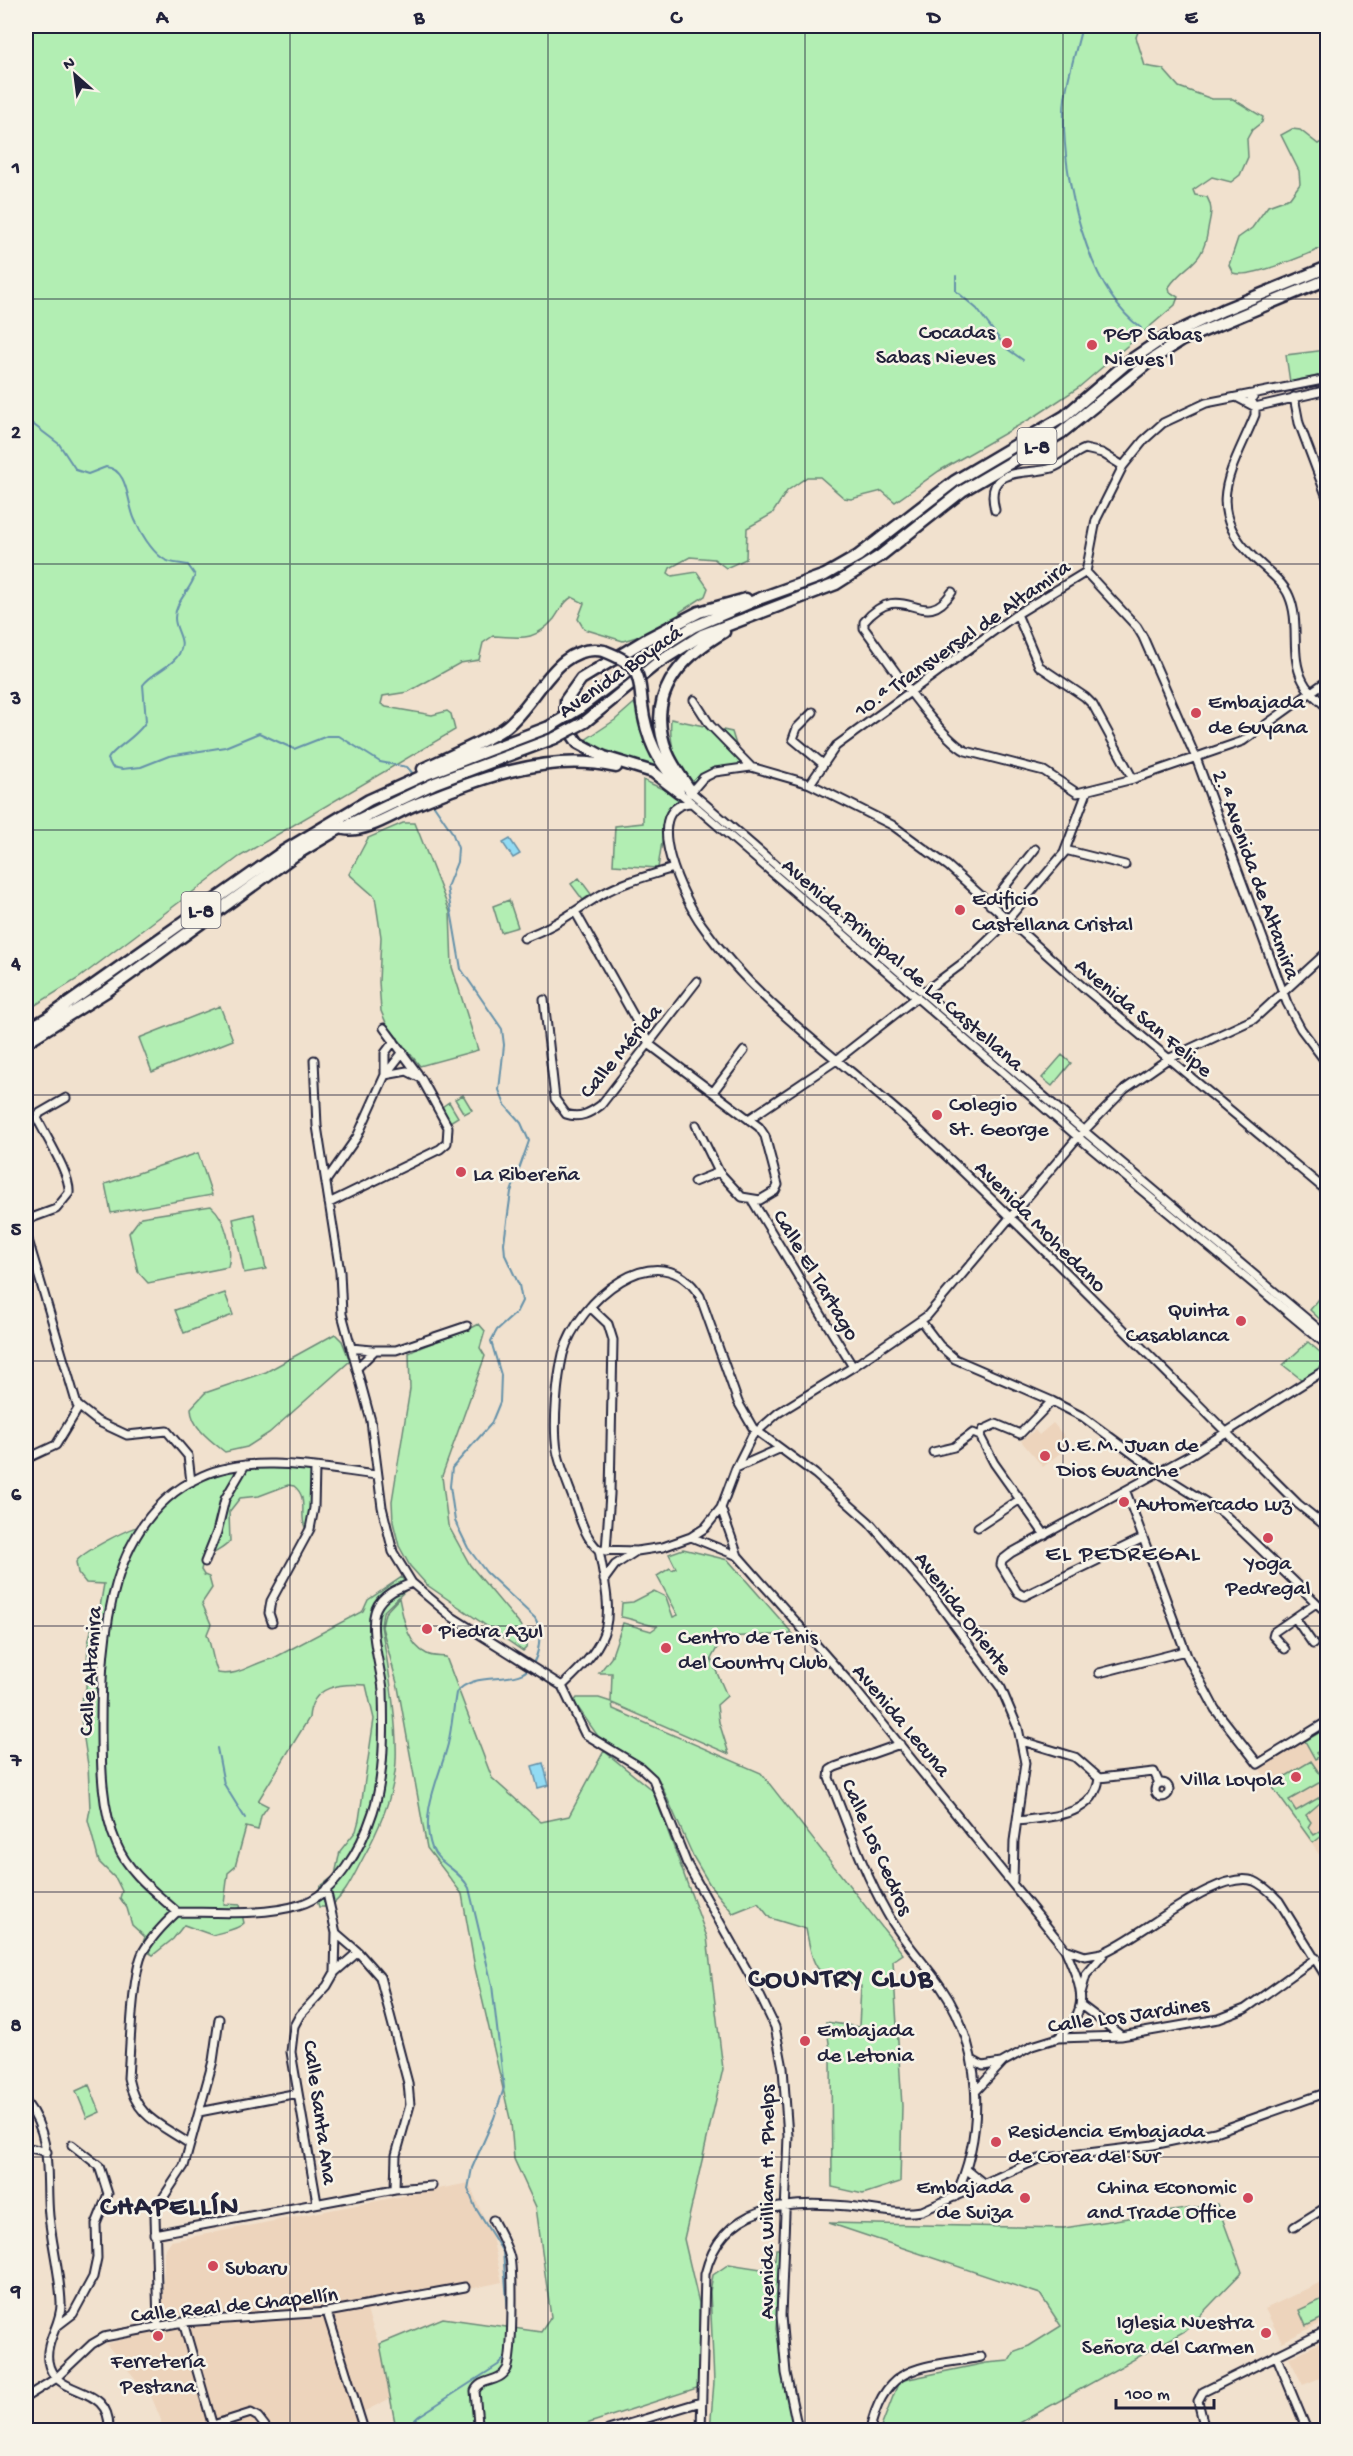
<svg xmlns="http://www.w3.org/2000/svg" width="1353" height="2456" viewBox="0 0 1353 2456" font-family="'Gochi Hand',sans-serif">
<style>
.built{fill:#edd4bc}
.green{fill:#b2eeb3;stroke:#6a8877;stroke-width:1.5}
.water{fill:#92dbf3;stroke:#6591a9;stroke-width:1.5}
.lines{fill:none;stroke-linecap:round;stroke-linejoin:round}
.stream{stroke:#6591a9;stroke-width:2}
.minor-casing{stroke:#22223b;stroke-width:11}
.highway-casing{stroke:#22223b;stroke-width:15}
.minor{stroke:#f7f3e8;stroke-width:7}
.highway{stroke:#f7f3e8;stroke-width:10}
.highway-bridge-casing{stroke:#22223b;stroke-width:15;stroke-linecap:butt}
.highway-bridge{stroke:#f7f3e8;stroke-width:10}
.grid{fill:none;stroke:#22223b;stroke-width:1.5;stroke-opacity:0.55}
.poi-dot{fill:#d1495b;stroke:#f7f3e8;stroke-width:2}
.labels{text-anchor:middle;stroke-width:5;stroke-linejoin:round;paint-order:stroke}
.shield{fill:#f7f3e8;stroke:#62616f;stroke-width:1.5}
.shield-label{font-size:21px;font-weight:bold;fill:#22223b}
.poi-label{font-size:22px;fill:#22223b;stroke:#f7f3e8;text-anchor:start}
.street-label{font-size:22px;fill:#22223b;stroke:#f7f3e8}
.neighbourhood-label{font-size:24px;letter-spacing:1.5px;fill:#22223b;stroke:#f7f3e8}
.district-label{font-size:28px;font-weight:bold;letter-spacing:1.5px;fill:#22223b;stroke:#f7f3e8}
.neatline{fill:none;stroke:#22223b;stroke-width:2}
.grid-label{font-size:20px;text-anchor:middle;font-weight:bold;fill:#22223b}
</style>
<rect width="100%" height="100%" fill="#f1e1ce"/>
<filter id="ink" filterUnits="userSpaceOnUse"><feTurbulence type="fractalNoise" baseFrequency=".0167" numOctaves="2"/><feDisplacementMap in="SourceGraphic" scale="12" xChannelSelector="R" yChannelSelector="G"/><feConvolveMatrix kernelMatrix="1 2 1 2 8 2 1 2 1" color-interpolation-filters="sRGB"/></filter>
<g filter="url(#ink)">
<path class="built" d="M1053,1423L1071,1444L1043,1467L1021,1441L1035,1430L1039,1435Z
M1327,1724V1866L1259,1768Z
M469,2183L492,2237L502,2282L367,2311L397,2395L363,2412L368,2430H161V2420L152,2398L106,2344L162,2329L164,2251L171,2241Z
M1327,2279V2320L1282,2342L1265,2309Z
M1327,2339V2375L1303,2385L1289,2358Z"/>
<path class="green" d="M26,26H1151L1138,32L1136,37L1145,66L1163,69L1179,87L1212,99H1233L1263,117L1262,122L1252,130L1247,139L1248,157L1240,175L1231,182L1212,177L1193,190L1195,195L1207,197C1214,209 1210,216 1208,229C1203,267 1186,262 1169,287L1170,292L1178,297L1175,305L1078,388L1037,415L939,471L895,502L882,491L851,499L844,498L820,477H807L787,491L772,514L747,528L746,559L726,568L714,559L690,557L670,568L668,573L672,576L697,572L708,588L705,596L680,612L676,629L664,637L640,636L623,641L584,629L578,619L584,603L572,597C563,602 560,611 554,619C533,643 520,637 493,636L483,643L479,660L460,663L408,692L383,696L381,704L386,707L432,715L447,711L451,714L455,730L239,857L79,978L26,1011Z
M1292,129L1300,130L1318,144L1327,139V245C1310,254 1250,279 1233,273L1229,265L1238,238L1252,228L1268,206L1290,198L1300,184L1299,171L1281,135Z
M1326,350L1327,374L1290,382L1286,355Z
M641,697L664,773C640,758 606,760 585,740L615,720Z
M671,719L732,732L742,764L719,769L692,782C675,766 669,742 671,719Z
M643,780L680,797C663,817 662,844 658,868L613,865L615,826L643,823Z
M403,823H415L450,912L452,967L478,1050L420,1066L387,1025L381,1011L379,982L381,937L375,897L349,874L368,838Z
M579,878L591,894L583,900L571,884Z
M509,900L518,927L501,932L493,906Z
M220,1006L233,1040L152,1072L139,1038Z
M1062,1055L1071,1063L1052,1086L1042,1078Z
M463,1095L472,1110L464,1114L455,1099Z
M449,1102L458,1117L450,1122L442,1107Z
M198,1153L212,1195L111,1213L105,1184Z
M211,1206C226,1219 233,1248 228,1267L148,1283L138,1272L129,1233L141,1217Z
M254,1214L266,1269L244,1273L233,1219Z
M1327,1289V1326L1310,1310Z
M225,1293L233,1315L184,1333L175,1310Z
M479,1324L485,1331L480,1348L485,1356L442,1476L448,1525L470,1565L520,1625L528,1640L526,1648L523,1651L427,1585L410,1566L399,1546L393,1522L392,1501L410,1389L409,1353C432,1340 457,1337 479,1324Z
M335,1334L342,1341L350,1361L269,1433L247,1447L225,1452C211,1441 191,1427 191,1408L205,1393L266,1372Z
M1308,1342L1327,1358V1362L1306,1383L1283,1365Z
M229,1467L315,1468L310,1529L305,1528C299,1513 309,1498 294,1486L288,1485L259,1496L240,1498L229,1512L230,1541C221,1553 204,1553 201,1570L204,1575L209,1577L212,1588L202,1603L211,1624L207,1634C212,1648 212,1659 218,1673C239,1677 254,1662 272,1659L363,1611L368,1600L402,1577L407,1589L383,1612L381,1626C388,1663 400,1736 395,1772C391,1804 376,1835 361,1862C352,1879 345,1896 329,1907H319L315,1894L321,1886L335,1875L340,1851L356,1831L359,1820L374,1719L366,1685C341,1683 311,1685 309,1718L258,1801L268,1806L261,1816L258,1830L246,1827L235,1867L228,1873L224,1904L240,1905L244,1923C238,1930 221,1932 212,1935L184,1925L173,1939L153,1955L141,1948L145,1937L132,1925L127,1908L120,1898L122,1891L116,1879L99,1862L88,1820L90,1809L88,1765L79,1706L86,1688L88,1644L96,1608L100,1607L104,1584L86,1583L78,1573L76,1562C81,1553 134,1524 144,1526L169,1495Z
M683,1549L728,1560L793,1634L723,1637L711,1659L727,1696L717,1705L719,1722L729,1754L612,1703L613,1709L761,1773L903,1954L893,1961L902,2106L900,2182L863,2194L832,2187L831,2057L826,2022L859,2027L861,1986C815,1974 815,1975 806,1929L770,1918L758,1903L733,1913L710,1885L694,1858L659,1780L641,1762L602,1742L574,1702L577,1698H599L611,1702L612,1673H599L611,1658L623,1623L651,1631L658,1626C650,1627 632,1618 621,1617L622,1603L633,1602L654,1591L666,1597L673,1617L678,1615L657,1576L670,1568L672,1570L676,1568L669,1554Z
M399,1598C403,1617 407,1645 427,1654C432,1657 441,1656 446,1657L492,1778L541,1822L569,1816L604,1751L653,1791L707,1937L723,2069L684,2239L699,2303L700,2387L568,2430L396,2428L380,2344L443,2318L541,2332L551,2317L536,2207L514,2159L511,2123L475,1968L462,1894L427,1848L398,1687L382,1627L385,1613Z
M1327,1728V1746L1316,1753L1319,1757L1315,1759L1305,1741Z
M1311,1761L1324,1780L1289,1800L1296,1811L1327,1793V1797L1306,1815L1311,1822L1308,1827L1314,1835L1327,1827V1832L1313,1843L1271,1785Z
M89,2085L100,2112L87,2118L76,2091Z
M1217,2204L1242,2272L1185,2331L1007,2430H880L899,2381L986,2363L1009,2361L1015,2351L1029,2346L1061,2326L1040,2294L829,2223L1064,2228Z
M776,2249H782L776,2329L795,2430H710L714,2382L710,2291L713,2275L729,2264L761,2269L775,2261Z
M1327,2297V2316L1306,2326L1299,2310Z"/>
<path class="water" d="M510,839L520,854L513,858L503,843Z
M543,1763L549,1785L538,1788L532,1766Z"/>
<g class="lines">
<path class="stream" d="M1082,26C1076,52 1065,83 1064,111C1062,176 1086,288 1141,328
M956,276V291L977,309L1006,348L1023,360
M26,419L59,444L76,470L88,474L106,467C129,469 127,504 135,520C140,532 151,550 162,558C170,564 179,563 188,565L195,575C191,590 175,601 175,618C175,631 187,640 179,654C171,668 152,672 143,685L146,721C138,737 112,749 108,759L112,767L122,769L141,767L169,756L225,747L259,733L294,749L327,736H339L380,762L407,767L415,776
M431,801L452,832L458,848L457,862L447,887L461,969L502,1029L504,1045L499,1090L505,1105L521,1123L529,1141L511,1192L504,1243L505,1255L519,1285L522,1301L516,1313L497,1330L491,1341L501,1375L500,1402L491,1424L452,1468L450,1486L455,1521L468,1548L486,1572L535,1618C541,1628 540,1639 538,1650C529,1696 479,1664 456,1693C453,1710 452,1727 448,1744C440,1776 419,1813 432,1848C438,1864 459,1869 469,1888L492,1985L504,2088L494,2118L472,2168L468,2189L475,2207L503,2252L509,2324
M217,1748L224,1784L245,1818
M404,2430L419,2416L498,2365L507,2356"/>
<g class="minor-casing">
<path id="minor" d="M1256,392L1251,400L1255,407V415C1233,469 1202,507 1252,556C1263,567 1283,581 1289,596C1301,623 1289,655 1303,681C1308,692 1319,700 1328,708
M1294,397L1299,423L1328,500
M1238,398L1255,407L1328,390
M995,510C983,464 1027,476 1052,468C1064,464 1073,453 1085,449L1102,453L1123,466
M1086,572L1137,627L1143,637L1196,758L1287,1003L1301,1029L1328,1065
M952,592C922,636 904,575 864,622V628C885,656 938,737 966,751L1044,771L1077,793L1133,779L1243,741L1328,680
M1017,614L1039,666L1085,697L1093,705L1133,779
M694,700L710,725L751,767
M813,712L797,728L793,739L823,764
M810,784L836,746L1017,614L1086,572L1096,520L1123,466L1144,440L1163,423L1206,403L1328,379
M679,792L1078,1137L1328,1346
M690,803C638,808 686,903 702,925C760,1008 848,1064 922,1133C1050,1253 1173,1380 1298,1504L1328,1528
M1065,850L1125,865
M990,905L1035,849
M576,913L650,1045L759,1127L765,1136L778,1185L775,1191L760,1200L742,1197L719,1172L694,1182
M524,938C555,926 567,916 594,899C618,883 646,877 673,868
M924,992L971,957L998,931L1064,853L1087,792
M544,1000L555,1099L566,1114C580,1119 590,1113 601,1105L697,981
M384,1028L418,1074
M314,1060L317,1126L340,1272L342,1314L371,1421L382,1507L393,1552L412,1583L452,1617L562,1686
M385,1075V1053L394,1041
M713,1092L744,1051
M749,1119L838,1059L917,997
M696,1125L719,1172
M326,1181L357,1137L385,1075L403,1052
M1328,1192L1083,987L948,866L892,825L810,784L751,767L715,772L703,778L691,792L1084,1131L1328,1337
M752,1200L853,1367
M329,1203L440,1149L447,1143L448,1127L421,1078L407,1071L385,1075
M26,1220L56,1209L69,1193C71,1175 46,1137 37,1118L40,1113L66,1098
M26,1233L77,1405L97,1421L127,1435L167,1431L188,1456L191,1482
M590,1307L608,1324L613,1340L610,1494L606,1551
M921,1321L940,1346L955,1359L1052,1401L1083,1417L1159,1473L1223,1513L1328,1614
M351,1348L372,1350
M357,1368L375,1350H396L467,1326
M933,1452L954,1447L973,1433L980,1436
M26,1459L56,1445L79,1407
M736,1468L779,1449
M1126,1492L1187,1656L1215,1709L1258,1764L1328,1721
M721,1508L738,1556L849,1682L1065,1949C1081,1987 1093,2008 1058,2038
M978,1527L1019,1500
M1045,1535L994,1463L980,1436L983,1430L996,1424L1020,1434L1052,1401
M691,1537L738,1556
M1143,1538L1024,1596L1017,1592L1001,1565L1002,1560L1011,1553L1190,1455L1328,1368
M599,1550C584,1537 579,1515 573,1498C567,1482 560,1466 557,1450C553,1424 557,1380 563,1354C577,1302 658,1230 700,1296L738,1402L753,1428L815,1474L869,1522L933,1596L1001,1688L1018,1728L1025,1763L1014,1841L1013,1881
M599,1550L637,1551L663,1547L691,1537L705,1528L721,1508L736,1468L752,1436L778,1413L853,1367L927,1316L1078,1137L1125,1089L1168,1059L1254,1019L1328,951
M205,1562L217,1532L225,1499L245,1465
M604,1580L615,1565L635,1552
M1295,1618L1313,1644
M272,1622L269,1613L271,1601L310,1529L314,1508L315,1468
M1285,1649L1273,1636L1274,1632L1316,1603
M1099,1673L1185,1651
M562,1686L585,1734L640,1767L653,1779L687,1864L753,1981L775,2027L783,2068L788,2136L781,2316L786,2373L798,2430
M562,1686C617,1635 612,1621 599,1550
M900,1744L835,1767L830,1770L829,1778C847,1823 863,1871 887,1913C902,1940 924,1962 941,1987C983,2048 986,2131 955,2197
M1099,1778L1154,1772L1159,1783
M1155 1790a7 7 0 1 1 14 0a7 7 0 1 1-14 0Z
M1017,1821C1048,1817 1095,1817 1099,1778L1075,1757L1022,1741
M326,1889L336,1933L358,1952L380,1977L408,2083L410,2105L396,2155L395,2189
M177,1912C156,1893 128,1872 117,1845C101,1809 101,1764 101,1725C101,1635 109,1518 202,1476C252,1453 325,1469 377,1475
M1065,1949L1085,1956L1102,1953C1139,1939 1216,1868 1254,1881C1264,1885 1272,1894 1279,1901L1328,1980
M335,1972L358,1952
M1081,1993L1086,1975L1103,1955
M1082,2006L1119,2034
M972,2060L983,2066L1001,2063
M976,2091L1003,2062L1032,2046L1058,2038L1121,2036L1219,2019L1245,2009L1316,1958
M26,2102C54,2139 45,2175 49,2216C52,2245 60,2274 61,2303C62,2323 45,2341 48,2361C54,2400 111,2381 109,2430
M199,2112L298,2093
M188,2143C158,2123 136,2117 128,2078C130,2050 132,1973 143,1952C152,1936 164,1924 177,1912C214,1912 264,1916 299,1905C337,1894 362,1846 373,1812C385,1775 384,1728 383,1690C381,1667 368,1629 376,1609C382,1594 399,1588 412,1583
M26,2147L47,2152
M966,2169L983,2183
M317,2203L291,2052L294,2026L300,2015L327,1986L335,1972L336,1933
M1294,2227L1328,2206
M154,2234L395,2189L432,2186
M327,2312L364,2430
M183,2322L214,2430
M158,2325L155,2215L159,2204L184,2166L213,2061L219,2019
M56,2327L73,2314L93,2277L97,2258L96,2224L108,2194L99,2166L72,2145
M1276,2355L1307,2430
M26,2397L55,2379L92,2344L104,2337L183,2322L327,2312L465,2287
M213,2425L251,2413L258,2417L268,2430
M482,2430L478,2423L475,2391C481,2377 499,2384 507,2369C513,2357 513,2273 510,2258C507,2245 499,2232 493,2220
M608,2430L701,2402
M701,2430L705,2274C722,2204 788,2200 848,2206C874,2209 896,2215 922,2211L1039,2159L1153,2145L1215,2132L1328,2092
M870,2430C885,2362 922,2368 981,2357
M1205,2430L1198,2401L1203,2392L1328,2330"/>
</g>
<g class="highway-casing">
<path id="highway" d="M642,705C646,737 657,763 681,785
M577,710L656,650L693,627L761,598L825,575L858,556L955,481L1065,416L1128,362L1162,339L1223,310L1328,267
M585,722L656,664L702,635L836,584L880,556L962,491L1061,433L1154,358L1182,340L1328,279
M423,769C447,757 486,742 506,727C537,703 557,641 604,651
M679,792L653,772L604,757L578,743L565,724L566,700L581,679L647,639L699,612L746,599
M691,792C683,779 673,767 667,752C645,697 679,658 724,632
M344,829C365,833 393,814 412,806C475,780 547,751 616,767
M26,1030L49,1017L284,851L369,800L429,773L549,727
M26,1042L107,991L295,855L335,831L435,783L555,738"/>
</g>
<use href="#minor" class="minor"/>
<use href="#highway" class="highway"/>
<g class="highway-bridge-casing">
<path id="highway-bridge" d="M604,651C637,664 639,670 642,705
M549,727L577,710
M555,738L585,722"/>
</g>
<use href="#highway-bridge" class="highway-bridge"/>
</g>
</g>
<path class="grid" d="M290,26V2430M548,26V2430M805,26V2430M1063,26V2430M26,299H1328M26,564H1328M26,830H1328M26,1095H1328M26,1361H1328M26,1626H1328M26,1892H1328M26,2157H1328"/>
<g class="poi-dot">
<circle cx="1007" cy="343" r="6"/>
<circle cx="1092" cy="345" r="6"/>
<circle cx="1196" cy="713" r="6"/>
<circle cx="960" cy="910" r="6"/>
<circle cx="937" cy="1115" r="6"/>
<circle cx="461" cy="1172" r="6"/>
<circle cx="1241" cy="1321" r="6"/>
<circle cx="1045" cy="1456" r="6"/>
<circle cx="1124" cy="1502" r="6"/>
<circle cx="1268" cy="1538" r="6"/>
<circle cx="427" cy="1629" r="6"/>
<circle cx="666" cy="1648" r="6"/>
<circle cx="1296" cy="1777" r="6"/>
<circle cx="805" cy="2041" r="6"/>
<circle cx="996" cy="2142" r="6"/>
<circle cx="1025" cy="2198" r="6"/>
<circle cx="1248" cy="2198" r="6"/>
<circle cx="213" cy="2266" r="6"/>
<circle cx="1266" cy="2333" r="6"/>
<circle cx="158" cy="2336" r="6"/>
</g>
<g class="labels">
<g class="shield">
<rect x="1017.5" y="428" width="39" height="36" rx="4.5"/>
<rect x="181.5" y="892" width="39" height="36" rx="4.5"/>
</g>
<g class="shield-label">
<text x="1037" y="453">L-8</text>
<text x="201" y="917">L-8</text>
</g>
<g class="poi-label">
<text x="995" y="338" text-anchor="end">Cocadas<tspan x="995" dy="25">Sabas Nieves</tspan></text>
<text x="1104" y="340">PGP Sabas<tspan x="1104" dy="25">Nieves I</tspan></text>
<text x="1208" y="708">Embajada<tspan x="1208" dy="25">de Guyana</tspan></text>
<text x="972" y="905">Edificio<tspan x="972" dy="25">Castellana Cristal</tspan></text>
<text x="949" y="1110">Colegio<tspan x="949" dy="25">St. George</tspan></text>
<text x="473" y="1180">La Ribereña</text>
<text x="1229" y="1316" text-anchor="end">Quinta<tspan x="1229" dy="25">Casablanca</tspan></text>
<text x="1057" y="1451">U.E.M. Juan de<tspan x="1057" dy="25">Dios Guanche</tspan></text>
<text x="1136" y="1510">Automercado Luz</text>
<text x="1268" y="1569" text-anchor="middle">Yoga<tspan x="1268" dy="25">Pedregal</tspan></text>
<text x="439" y="1637">Piedra Azul</text>
<text x="678" y="1643">Centro de Tenis<tspan x="678" dy="25">del Country Club</tspan></text>
<text x="1284" y="1785" text-anchor="end">Villa Loyola</text>
<text x="817" y="2036">Embajada<tspan x="817" dy="25">de Letonia</tspan></text>
<text x="1008" y="2137">Residencia Embajada<tspan x="1008" dy="25">de Corea del Sur</tspan></text>
<text x="1013" y="2193" text-anchor="end">Embajada<tspan x="1013" dy="25">de Suiza</tspan></text>
<text x="1236" y="2193" text-anchor="end">China Economic<tspan x="1236" dy="25">and Trade Office</tspan></text>
<text x="225" y="2274">Subaru</text>
<text x="1254" y="2328" text-anchor="end">Iglesia Nuestra<tspan x="1254" dy="25">Señora del Carmen</tspan></text>
<text x="158" y="2367" text-anchor="middle">Ferretería<tspan x="158" dy="25">Pestana</tspan></text>
</g>
<g class="street-label">
<text transform="translate(961 637) rotate(-35)" y="8">10.ª Transversal de Altamira</text>
<text transform="translate(619 670) rotate(-35)" y="8">Avenida Boyacá</text>
<text transform="translate(1258 874) rotate(70)" y="8">2.ª Avenida de Altamira</text>
<text transform="translate(904 963) rotate(41)" y="8">Avenida Principal de La Castellana</text>
<text transform="translate(1145 1016) rotate(40)" y="8">Avenida San Felipe</text>
<text transform="translate(619 1050) rotate(-50)" y="8">Calle Mérida</text>
<text transform="translate(1042 1225) rotate(45)" y="8">Avenida Mohedano</text>
<text transform="translate(818 1274) rotate(59)" y="8">Calle El Tartago</text>
<text transform="translate(965 1612) rotate(53)" y="8">Avenida Oriente</text>
<text transform="translate(88 1671) rotate(-86)" y="8">Calle Altamira</text>
<text transform="translate(903 1719) rotate(50)" y="8">Avenida Lecuna</text>
<text transform="translate(879 1846) rotate(66)" y="8">Calle Los Cedros</text>
<text transform="translate(1128 2013) rotate(-8)" y="8">Calle Los Jardines</text>
<text transform="translate(322 2112) rotate(82)" y="8">Calle Santa Ana</text>
<text transform="translate(765 2202) rotate(-90)" y="8">Avenida William H. Phelps</text>
<text transform="translate(234 2303) rotate(-6)" y="8">Calle Real de Chapellín</text>
</g>
<g class="neighbourhood-label">
<text x="1123" y="1560">EL PEDREGAL</text>
</g>
<g class="district-label">
<text x="841" y="1986">COUNTRY CLUB</text>
<text x="170" y="2214">CHAPELLÍN</text>
</g>
</g>
<rect width="1353" height="2456" fill="none" stroke="#f7f3e8" stroke-width="66"/>
<g transform="translate(75 75) rotate(332)" stroke="#f7f3e8" stroke-width="4.5" paint-order="stroke">
<path d="M0-4.5L10 22L0 15L-10 22Z" fill="#22223b"/>
<text y="-9" font-size="16" font-weight="bold" text-anchor="middle" fill="#22223b">N</text>
</g>
<path d="M1116 2399v9h98v-9" fill="none" stroke="#22223b" stroke-width="3"/>
<text x="1125" y="2399" font-size="18" fill="#22223b" stroke="#f7f3e8" stroke-width="4.5" paint-order="stroke">100 m</text>
<rect x="33" y="33" width="1287" height="2390" class="neatline"/>
<g class="grid-label">
<text x="162" y="23">A</text>
<text x="419" y="23">B</text>
<text x="676" y="23">C</text>
<text x="934" y="23">D</text>
<text x="1191" y="23">E</text>
<text x="16" y="173">1</text>
<text x="16" y="438">2</text>
<text x="16" y="704">3</text>
<text x="16" y="969">4</text>
<text x="16" y="1235">5</text>
<text x="16" y="1500">6</text>
<text x="16" y="1766">7</text>
<text x="16" y="2031">8</text>
<text x="16" y="2297">9</text>
</g>
</svg>
